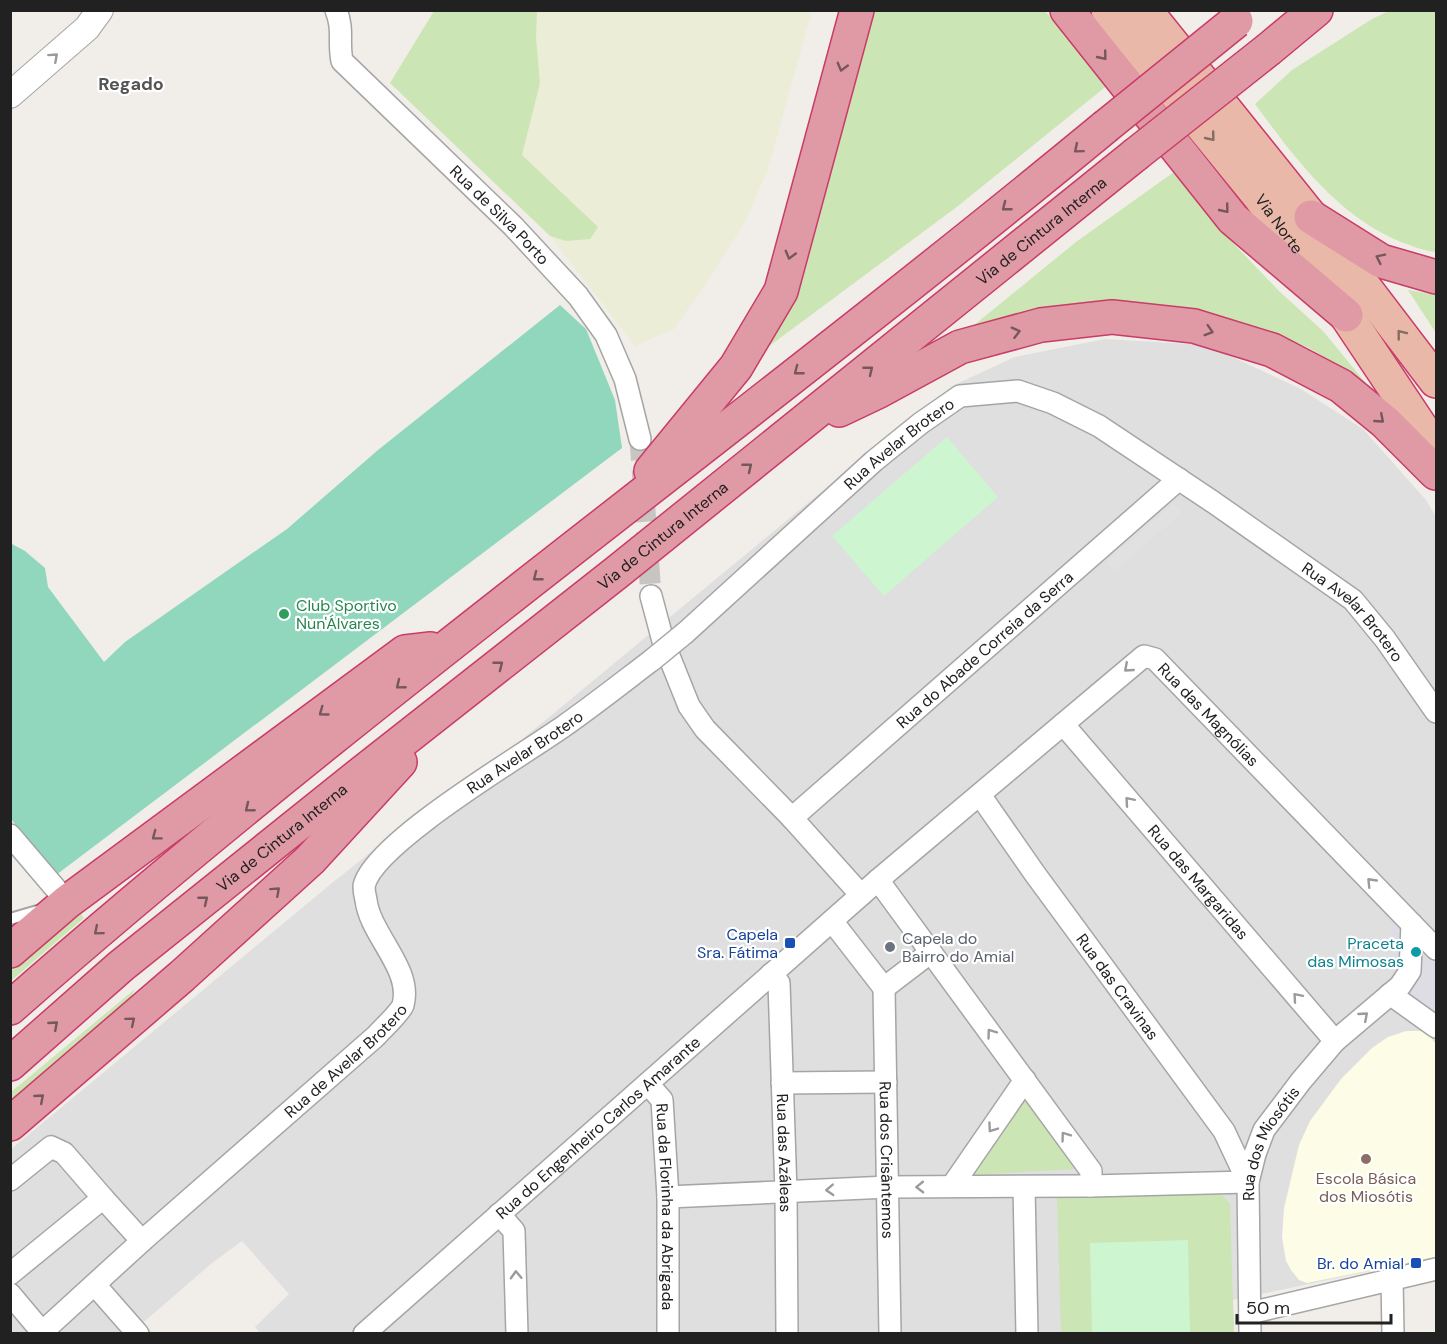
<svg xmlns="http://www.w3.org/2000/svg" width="1447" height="1344" viewBox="0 0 1447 1344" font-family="'DM Sans',sans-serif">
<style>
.residential{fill:#dfdfdf}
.education{fill:#fcfce7}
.farmland{fill:#ebedd7}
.grass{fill:#cbe5b5}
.park{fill:#ccf5d0}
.pitch{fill:#90d7bd}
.parking{fill:#e1e1e1}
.plaza{fill:#dedde6}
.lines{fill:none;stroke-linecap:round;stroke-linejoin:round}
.minor-tunnel{stroke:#c7c5c1;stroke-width:21;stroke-dasharray:21 10;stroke-linecap:butt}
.service-casing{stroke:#a5a5a5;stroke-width:14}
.minor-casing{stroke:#a5a5a5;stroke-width:24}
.tertiary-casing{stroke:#a5a5a5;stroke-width:28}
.trunk-casing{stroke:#ca3b68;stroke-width:36}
.motorway-casing{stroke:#ca3b68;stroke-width:36}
.service{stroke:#fff;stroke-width:10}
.minor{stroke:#fff;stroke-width:21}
.tertiary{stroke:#fff;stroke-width:26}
.trunk{stroke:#e9b8a8;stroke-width:33}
.motorway{stroke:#df9aa5;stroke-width:33}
.minor-bridge-casing{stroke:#a5a5a5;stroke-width:24;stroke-linecap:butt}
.motorway-bridge-casing{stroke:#ca3b68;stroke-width:36;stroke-linecap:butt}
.minor-bridge{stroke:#fff;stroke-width:21}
.motorway-bridge{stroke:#df9aa5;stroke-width:33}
.oneway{stroke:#76575c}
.oneway2{stroke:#9b9b9b}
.oneway3{stroke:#856c64}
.leisure-dot{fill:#2e9e5b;stroke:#fff;stroke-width:2}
.transit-dot{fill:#1a4fb4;stroke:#fff;stroke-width:2}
.worship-dot{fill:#6b7280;stroke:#fff;stroke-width:2}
.culture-dot{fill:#0f9aa8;stroke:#fff;stroke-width:2}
.education-dot{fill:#8d6e63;stroke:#fff;stroke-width:2}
.labels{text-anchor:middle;stroke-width:4.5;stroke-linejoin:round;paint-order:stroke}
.street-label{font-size:16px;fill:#212121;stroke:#fff}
.leisure-label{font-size:16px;fill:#27864d;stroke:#fff;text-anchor:start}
.transit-label{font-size:16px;fill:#164399;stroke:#fff;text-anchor:end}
.worship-label{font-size:16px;fill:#5b616d;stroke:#fff;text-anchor:start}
.culture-label{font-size:16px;fill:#0d838f;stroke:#fff;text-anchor:end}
.education-label{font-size:16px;fill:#785e54;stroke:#fff}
.neighbourhood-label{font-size:18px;font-weight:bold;fill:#545454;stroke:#fff}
</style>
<rect width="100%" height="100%" fill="#f1eee9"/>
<path class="residential" d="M1105,339L1207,345L1301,389L1363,429L1426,500L1436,517V1257L1233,1300L1234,1333L261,1334L255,1327L289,1294L242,1241L212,1263L131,1333H11L10,1150L332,883L390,837L513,747L855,464L952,386L1015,357Z"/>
<path class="education" d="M1406,1031H1421L1430,1036L1436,1045V1257L1307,1283L1299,1280L1291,1270L1286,1261L1282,1237L1284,1208L1299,1145L1310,1121L1341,1079L1372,1048L1388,1037Z"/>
<path class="farmland" d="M537,11H812L768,169L745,222L708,281L674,329L635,346L550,236L566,241L522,155L540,83L536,38Z"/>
<path class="grass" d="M434,11H537L536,38L540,83L522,155L598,227L590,239L566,241L550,236L390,83Z
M870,11H1045L1109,84L958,206L768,347L805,242Z
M1389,11H1436V252C1424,251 1413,246 1401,242C1337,216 1294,157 1255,104L1292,70L1372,19Z
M1174,172L1211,220L1280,292L1323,331L1383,404L1336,364L1309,348L1269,331L1191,308L1130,303L968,330L1076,242Z
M1408,290L1436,295V333Z
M81,914L84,918L11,981V971Z
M135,989L131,997L11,1107V1092Z
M1025,1097L1076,1169L969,1175Z
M1220,1193L1230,1204L1234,1333H1061L1057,1198Z"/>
<path class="park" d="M947,437L998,497L884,596L832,536Z
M1188,1240L1190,1333H1092L1090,1243Z"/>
<path class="pitch" d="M560,305L586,329L615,400L622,448L56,875L11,819L10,543L25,551L45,568L48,587L104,662L125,642L287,529L378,450Z"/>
<path class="parking" d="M1173,504L1182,513L1115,571L1106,562Z"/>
<path class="plaza" d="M1404,900L1436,934V1023L1427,1030L1368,999L1401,970L1387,913Z"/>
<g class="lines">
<path class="minor-tunnel" d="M640,439L651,596"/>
<g class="service-casing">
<path id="service" d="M10,919L41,910"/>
</g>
<g class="minor-casing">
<g id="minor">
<path id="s1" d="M336,10C344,30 338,41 342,61L513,226L578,296L606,335L625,379L640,439"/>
<path d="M651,596L663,641L689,706L705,729L792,818L861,895"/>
<path id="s2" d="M685,633L874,461L921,423L960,396L1018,391L1053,403L1099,426L1213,502L1353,600L1385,639L1436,712"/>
<path id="s3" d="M1063,724L1335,1041"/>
<path id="s4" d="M980,795L1035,874L1224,1131L1248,1182"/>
<path id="s5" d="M792,818L1179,479"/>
<path d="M10,835L67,902"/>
<path d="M878,880L1091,1171V1186"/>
<path d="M832,921L884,988L931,952"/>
<path id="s6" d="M771,974L779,983L786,1192L787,1334"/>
<path id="s7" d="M884,988L890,1334"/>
<path d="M1390,994L1436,1027"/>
<path d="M782,1083L886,1082"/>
<path id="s8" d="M648,1084L662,1100L668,1197V1334"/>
<path d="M10,1180L51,1147L64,1153L103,1198"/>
<path d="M952,1186L1025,1080"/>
<path d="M1024,1187L1027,1334"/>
<path d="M668,1197L888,1187L1091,1186L1248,1182"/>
<path d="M499,1214L514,1231L517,1334"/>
<path d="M10,1274L103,1198L142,1241"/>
<path d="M1392,1278L1393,1334"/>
<path d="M95,1285L138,1334"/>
<path d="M10,1294L42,1332"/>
<path d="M1250,1313L1436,1269"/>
<path id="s9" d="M40,1334L142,1241L376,1036C382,1029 400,1013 403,1005C413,969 370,935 366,900C365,896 364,890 364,886C373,843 525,754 564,726C594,705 623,682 652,660"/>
<path id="s10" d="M364,1334L878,880L1144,656L1155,659L1436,949"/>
<path id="s11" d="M1250,1334L1248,1182L1255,1154L1264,1130L1301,1081L1335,1041L1400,986L1410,971L1412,924"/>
</g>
</g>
<g class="tertiary-casing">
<path id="tertiary" d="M10,95L87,28L100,10"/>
</g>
<g class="trunk-casing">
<g id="trunk">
<path id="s12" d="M1108,10L1260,197L1346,315L1436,450"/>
<path d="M1145,10L1311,217L1436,381"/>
</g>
</g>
<g class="motorway-casing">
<g id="motorway">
<path d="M1067,10L1233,219L1346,315"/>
<path d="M1269,49L1316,10"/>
<path d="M1311,217L1381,261L1436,277"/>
<path d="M839,410L879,391L960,347L1041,325L1112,317L1194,326L1272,350L1341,386L1385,422L1436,473"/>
<path d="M651,471L736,367L781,291L857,10"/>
<path d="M10,951L67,902L405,652L431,649"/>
<path d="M10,1008C362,698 744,425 1105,127"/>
<path id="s13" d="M10,1064L121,966L363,772L616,573L1135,155"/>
<path d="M10,1124L182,976L310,860L400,762"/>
</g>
</g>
<use href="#service" class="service"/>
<use href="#minor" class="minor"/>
<use href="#tertiary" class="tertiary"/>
<use href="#trunk" class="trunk"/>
<use href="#motorway" class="motorway"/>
<g class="minor-bridge-casing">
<path id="minor-bridge" d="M652,660L685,633"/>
</g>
<g class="motorway-bridge-casing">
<path id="motorway-bridge" d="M1105,127L1236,21
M1135,155L1269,49"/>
</g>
<use href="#minor-bridge" class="minor-bridge"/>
<use href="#motorway-bridge" class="motorway-bridge"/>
</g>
<defs><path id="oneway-chevron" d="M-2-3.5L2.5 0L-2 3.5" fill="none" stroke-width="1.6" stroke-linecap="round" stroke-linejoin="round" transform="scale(1.5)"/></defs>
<g class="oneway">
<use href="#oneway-chevron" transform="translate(1103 56) rotate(51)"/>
<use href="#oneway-chevron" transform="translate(842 67) rotate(105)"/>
<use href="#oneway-chevron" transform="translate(1078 149) rotate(140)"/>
<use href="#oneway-chevron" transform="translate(1006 207) rotate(142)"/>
<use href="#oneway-chevron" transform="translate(1225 209) rotate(51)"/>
<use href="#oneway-chevron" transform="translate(790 255) rotate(105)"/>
<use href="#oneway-chevron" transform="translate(1380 258) rotate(-154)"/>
<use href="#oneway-chevron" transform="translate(1209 331) rotate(17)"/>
<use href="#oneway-chevron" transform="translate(1016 332) rotate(-15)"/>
<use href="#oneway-chevron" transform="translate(869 370) rotate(-39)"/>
<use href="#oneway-chevron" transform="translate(798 371) rotate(142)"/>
<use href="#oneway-chevron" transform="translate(1380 419) rotate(41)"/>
<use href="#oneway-chevron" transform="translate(748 467) rotate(-39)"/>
<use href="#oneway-chevron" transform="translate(537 577) rotate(142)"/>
<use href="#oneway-chevron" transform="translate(499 665) rotate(-38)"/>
<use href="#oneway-chevron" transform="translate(400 685) rotate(141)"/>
<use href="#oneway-chevron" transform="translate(323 712) rotate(144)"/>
<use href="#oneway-chevron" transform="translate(249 808) rotate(141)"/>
<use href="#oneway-chevron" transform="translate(156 836) rotate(143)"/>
<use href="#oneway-chevron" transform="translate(276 891) rotate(-42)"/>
<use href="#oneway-chevron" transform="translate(204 900) rotate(-39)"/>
<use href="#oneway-chevron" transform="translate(98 931) rotate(140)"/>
<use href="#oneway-chevron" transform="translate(131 1021) rotate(-40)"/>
<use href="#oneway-chevron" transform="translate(54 1025) rotate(-41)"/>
<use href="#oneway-chevron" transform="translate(40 1098) rotate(-41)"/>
</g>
<g class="oneway2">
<use href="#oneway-chevron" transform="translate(54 57) rotate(-42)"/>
<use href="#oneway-chevron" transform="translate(1128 668) rotate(139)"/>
<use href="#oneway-chevron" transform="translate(1129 801) rotate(-131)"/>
<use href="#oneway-chevron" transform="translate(1371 882) rotate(-134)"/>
<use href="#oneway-chevron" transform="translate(1297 997) rotate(-131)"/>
<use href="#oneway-chevron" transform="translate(1364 1016) rotate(-41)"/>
<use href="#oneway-chevron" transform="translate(991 1033) rotate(-126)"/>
<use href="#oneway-chevron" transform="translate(992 1128) rotate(125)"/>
<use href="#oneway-chevron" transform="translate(1065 1136) rotate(-126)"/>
<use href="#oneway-chevron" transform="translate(920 1187) rotate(179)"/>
<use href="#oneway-chevron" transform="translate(830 1190) rotate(177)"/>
<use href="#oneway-chevron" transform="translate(516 1275) rotate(-92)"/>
</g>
<g class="oneway3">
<use href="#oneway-chevron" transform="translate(1211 137) rotate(51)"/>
<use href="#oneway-chevron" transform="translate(1401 334) rotate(-128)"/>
</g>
<circle class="leisure-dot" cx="284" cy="614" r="6"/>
<g class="transit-dot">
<rect x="784" y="937" width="12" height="12" rx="3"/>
<rect x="1410" y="1257" width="12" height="12" rx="3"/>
</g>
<circle class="worship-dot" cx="890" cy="947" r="6"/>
<circle class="culture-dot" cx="1416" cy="952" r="6"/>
<circle class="education-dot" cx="1366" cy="1159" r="6"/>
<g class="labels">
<g class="street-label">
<text dy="6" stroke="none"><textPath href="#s1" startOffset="272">Rua de Silva Porto</textPath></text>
<text dy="6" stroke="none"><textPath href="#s12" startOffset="274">Via Norte</textPath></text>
<text dy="6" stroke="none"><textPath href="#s13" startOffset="1326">Via de Cintura Interna</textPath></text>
<text dy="6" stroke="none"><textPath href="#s2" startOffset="286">Rua Avelar Brotero</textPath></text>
<text dy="6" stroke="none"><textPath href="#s13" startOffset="840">Via de Cintura Interna</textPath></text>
<text dy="6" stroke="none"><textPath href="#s2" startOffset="826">Rua Avelar Brotero</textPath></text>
<text dy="6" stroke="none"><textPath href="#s5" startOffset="256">Rua do Abade Correia da Serra</textPath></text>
<text dy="6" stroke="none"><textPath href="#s10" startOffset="1122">Rua das Magnólias</textPath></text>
<text dy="6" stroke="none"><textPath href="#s9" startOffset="830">Rua Avelar Brotero</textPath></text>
<text dy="6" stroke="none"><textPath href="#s13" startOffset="354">Via de Cintura Interna</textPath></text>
<text dy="6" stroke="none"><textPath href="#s3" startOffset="208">Rua das Margaridas</textPath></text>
<text dy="6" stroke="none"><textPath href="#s4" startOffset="236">Rua das Cravinas</textPath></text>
<text dy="6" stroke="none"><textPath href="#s9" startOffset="410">Rua de Avelar Brotero</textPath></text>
<text dy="6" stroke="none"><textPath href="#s10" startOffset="312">Rua do Engenheiro Carlos Amarante</textPath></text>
<text dy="6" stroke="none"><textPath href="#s11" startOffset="196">Rua dos Miosótis</textPath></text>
<text dy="6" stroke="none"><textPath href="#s6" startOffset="182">Rua das Azáleas</textPath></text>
<text dy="6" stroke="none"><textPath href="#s7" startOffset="172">Rua dos Crisântemos</textPath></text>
<text dy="6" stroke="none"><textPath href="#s8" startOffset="128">Rua da Florinha da Abrigada</textPath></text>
</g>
<g class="leisure-label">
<text x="296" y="611">Club Sportivo<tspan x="296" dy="18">Nun'Álvares</tspan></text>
</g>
<g class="transit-label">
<text x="778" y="940">Capela<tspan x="778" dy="18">Sra. Fátima</tspan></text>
<text x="1404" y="1269">Br. do Amial</text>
</g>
<g class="worship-label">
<text x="902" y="944">Capela do<tspan x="902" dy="18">Bairro do Amial</tspan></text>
</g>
<g class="culture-label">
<text x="1404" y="949">Praceta<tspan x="1404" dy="18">das Mimosas</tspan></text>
</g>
<g class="education-label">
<text x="1366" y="1184">Escola Básica<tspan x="1366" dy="18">dos Miosótis</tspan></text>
</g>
<g class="neighbourhood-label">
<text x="131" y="90">Regado</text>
</g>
</g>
<rect width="1447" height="1344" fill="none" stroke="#212121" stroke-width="24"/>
<path d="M1237 1314v9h154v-9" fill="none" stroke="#212121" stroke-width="3"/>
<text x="1246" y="1314" font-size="18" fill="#212121" stroke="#ffffff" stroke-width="4.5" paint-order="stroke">50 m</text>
</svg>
